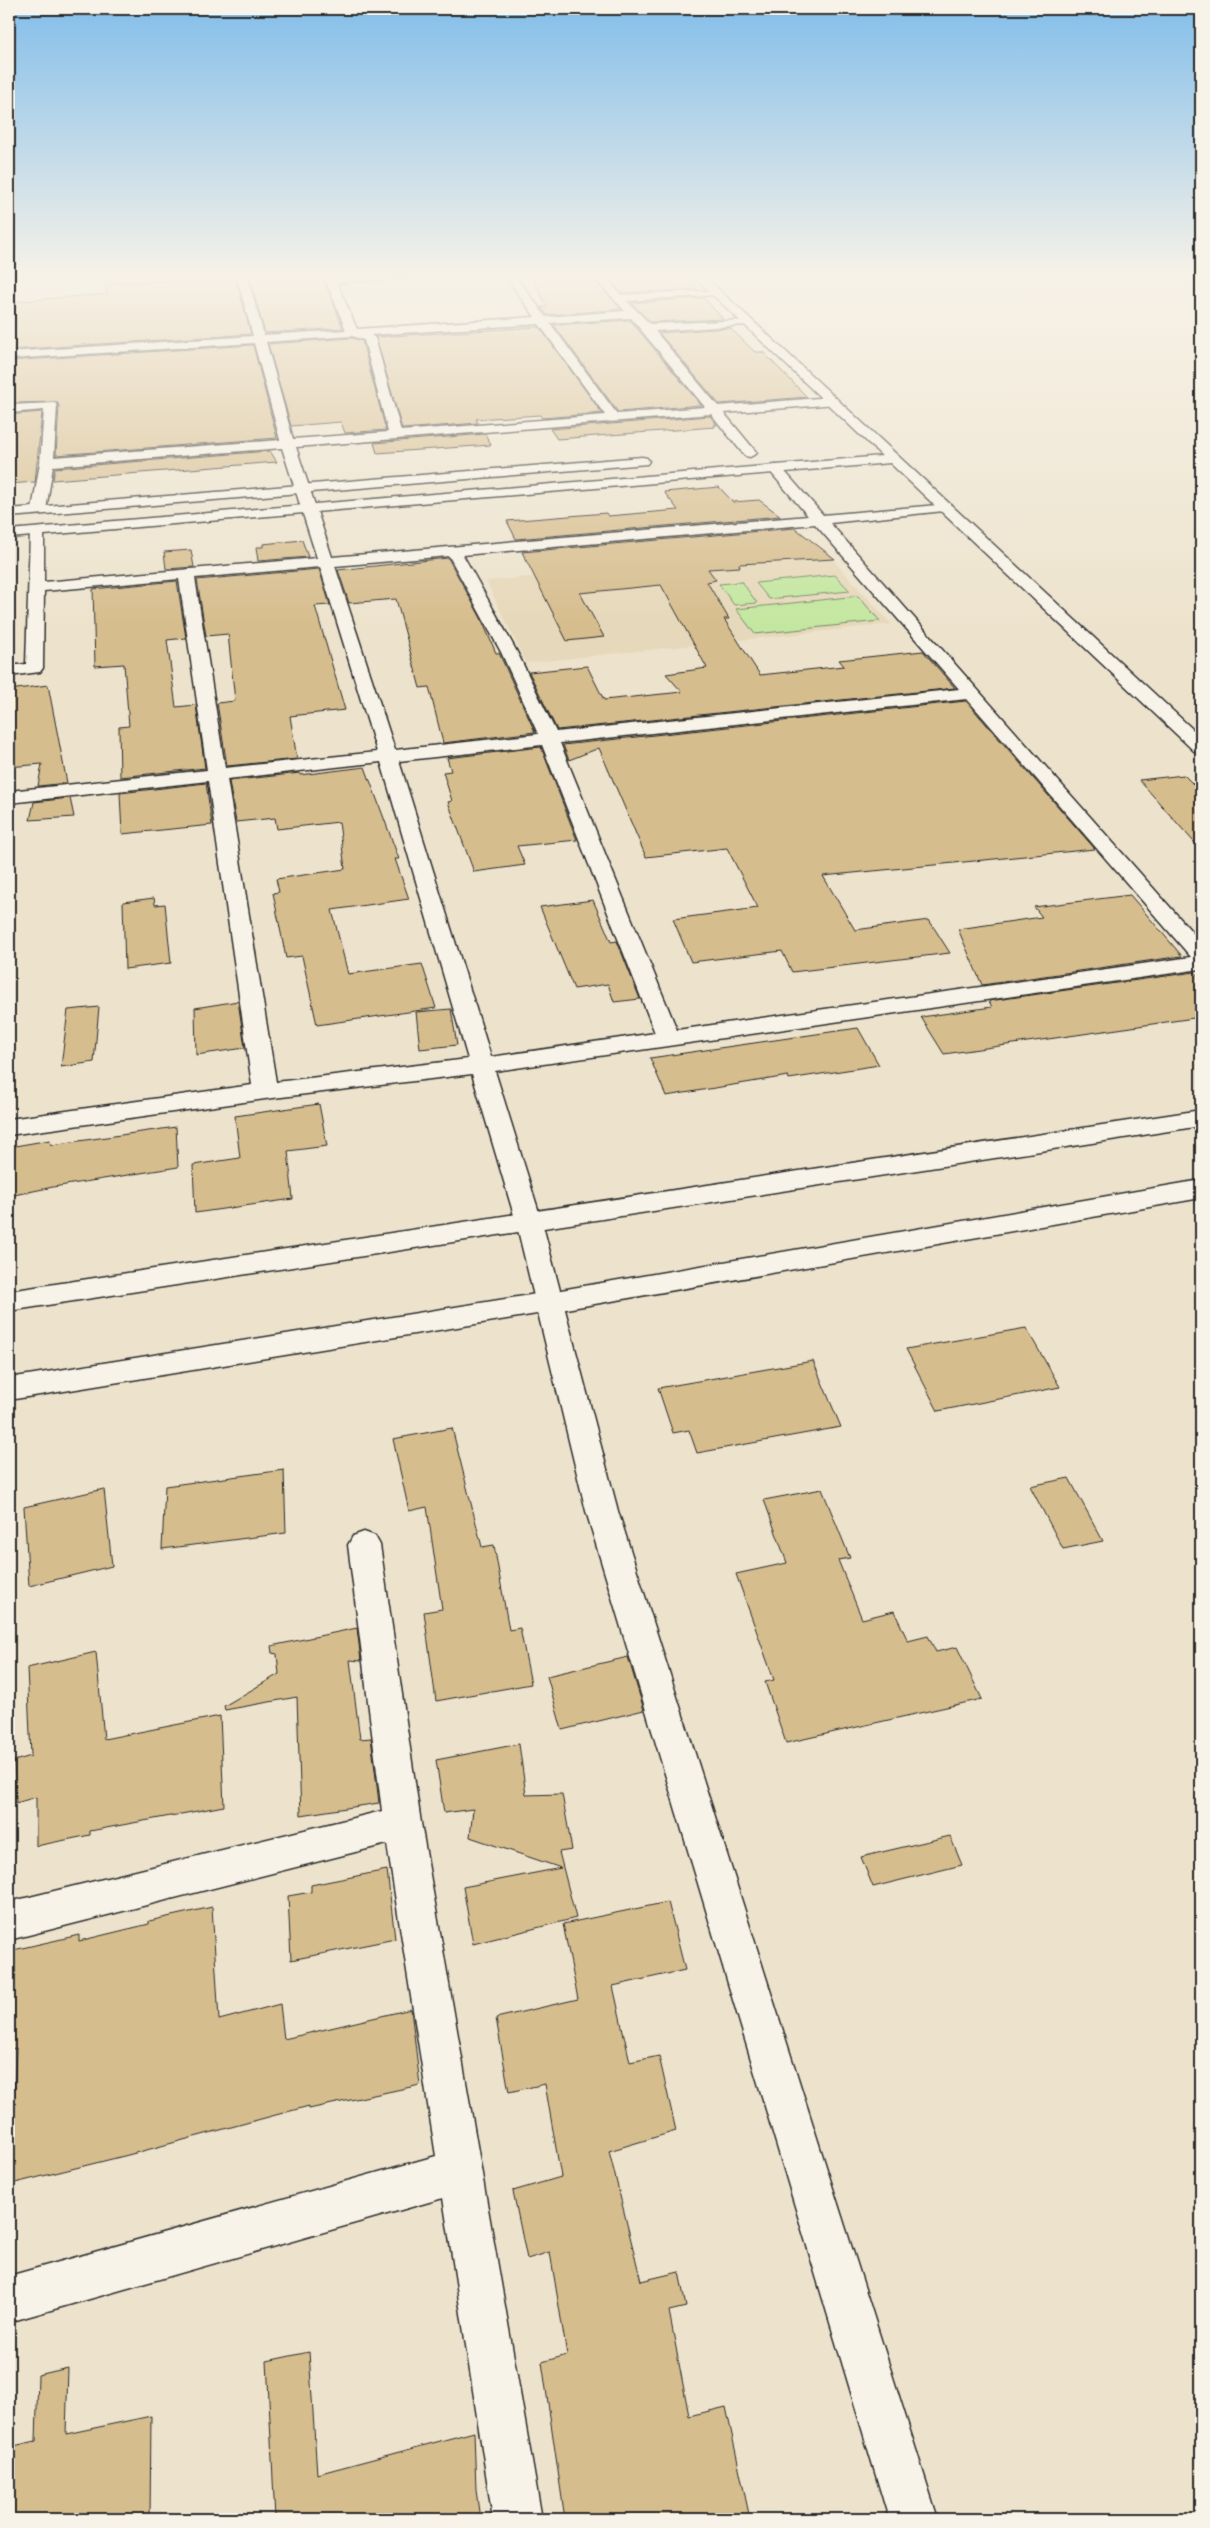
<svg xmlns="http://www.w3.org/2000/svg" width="1210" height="2528" viewBox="0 0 1210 2528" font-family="'Architects Daughter',sans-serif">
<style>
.built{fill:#e6d8ba}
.green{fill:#c3e7a0;stroke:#778966}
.building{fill:#d6bd8d;stroke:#2b2b2b}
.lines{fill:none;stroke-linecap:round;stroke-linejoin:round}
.minor-casing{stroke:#2b2b2b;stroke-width:3}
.tertiary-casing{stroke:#2b2b2b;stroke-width:3}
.path{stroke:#2b2b2b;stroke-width:1;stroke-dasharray:2 2;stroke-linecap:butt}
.minor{fill:#f7f3e8;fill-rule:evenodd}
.tertiary{fill:#f7f3e8;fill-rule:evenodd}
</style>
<rect width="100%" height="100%" fill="#ede3cd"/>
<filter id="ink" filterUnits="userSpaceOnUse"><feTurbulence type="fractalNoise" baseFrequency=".02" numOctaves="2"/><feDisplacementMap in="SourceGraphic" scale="10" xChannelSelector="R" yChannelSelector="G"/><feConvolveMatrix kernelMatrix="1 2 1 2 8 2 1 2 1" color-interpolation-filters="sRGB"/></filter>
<g filter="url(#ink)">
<path class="built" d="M822,548L891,624L526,663L486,581Z"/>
<path class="green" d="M835,575L850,591L769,599L756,583Z
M742,582L757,603L734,605L719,584Z
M858,596L880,621L755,634L736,609Z"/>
<path class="building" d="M183,273H234L251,334L9,350V302L107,294L106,283L181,281Z
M248,273L322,275L343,328L265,333Z
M530,273H588L621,309L547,315L541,307H547Z
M604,273H683L697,289L622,293Z
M704,298L723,319L651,322L631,303Z
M630,320L701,405L618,412L554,325Z
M539,327L602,413L542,418L540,415L476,419L478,423L402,429L376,337Z
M730,328L755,352H763L807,397L719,404L659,333Z
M352,338L362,341L386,430L345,433L341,422L291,426L268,344Z
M253,345L277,438L56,455L59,406L57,402L9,403V361Z
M42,412L35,482L9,484V415Z
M710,416L717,425H714L715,427L557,439L550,429Z
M485,434L491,445L377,453L374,443Z
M270,451L277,462L53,480L55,468Z
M719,487L733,502L759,500L781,516L516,539L507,521L606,513L608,516L678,510L664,492Z
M795,528L835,559L739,564L740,567L708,569L716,580L707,582L729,619H724L760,675L844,666L839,660L923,651L955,688L557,730L529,672L587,666L604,700L682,692L666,674L707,668L661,585L580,593L604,637L567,641L522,552Z
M302,540L308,557L258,561L256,547H263V544Z
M191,550L194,567L166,569L164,552Z
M448,558L481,618L496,653H499L535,732L443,743L429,687L420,688L396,599L349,603L338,570Z
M319,569L330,605L315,606L345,710L290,716L297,759L227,766L217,703L235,701L228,634L206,636L197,580Z
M177,581L186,638L167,640L176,707L196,705L205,768L120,777L119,727L129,726L124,664L95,666L93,589Z
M48,685L67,783L38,786L42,764L9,767V690Z
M966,701L1095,849L823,876L855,930L929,920L950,953L792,972L782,951L691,962L673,919L758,908L727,848L646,857L599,748L569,760L563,745Z
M541,747L577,840L517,846L525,865L474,872L448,802L452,801L443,772L451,771L447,758Z
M365,767L399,859H395L409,899L332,910L348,974L422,964L436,1008L317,1025L302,956L286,958L273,893L279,892L276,879L345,869L339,822L277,829L275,818L236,822L229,781L300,773V775Z
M1184,775L1201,792V850L1139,780Z
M206,783L212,825L122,834L120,793Z
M70,798L74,817L30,820L34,802Z
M1130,895L1182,956L982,985L958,929L1042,917L1034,907Z
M154,898L155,905L165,904L171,963L125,969L123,902Z
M593,900L611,942L617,941L640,999L614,1002L608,984L574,989L540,907Z
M1195,972L1201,979V1017L944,1054L921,1017L992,1007L989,1001Z
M238,1001L245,1048L196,1055L195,1008Z
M99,1007L94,1062L61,1067L68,1010Z
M451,1009L457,1045L420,1049L416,1012Z
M858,1028L879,1065L789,1079L788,1076L666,1096L650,1058Z
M319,1104L327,1146L288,1151L293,1199L195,1213L193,1165L240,1158L235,1116Z
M176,1127L178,1167L53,1187L9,1196V1147L50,1140L51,1145Z
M1026,1328L1060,1387L938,1411L906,1349Z
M813,1361L841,1427L697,1453L689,1430L673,1433L658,1388Z
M452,1428L482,1547L494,1545L509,1630L520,1628L531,1684L436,1701L424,1612L442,1609L427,1507L409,1511L393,1439Z
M284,1470L286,1533L162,1549L165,1486Z
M1069,1478L1103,1541L1063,1549L1030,1486Z
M104,1489L112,1566L29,1586L24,1507Z
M822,1489L850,1558L838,1560L862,1619L894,1611L908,1641L928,1636L936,1652L957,1647L982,1699L786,1743L765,1682L774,1680L736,1574L787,1563L764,1500Z
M357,1628L361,1661L350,1660L360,1739L371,1738L379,1803L301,1815L297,1697L225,1710L224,1706L279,1674L277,1654L272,1653L271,1646Z
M96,1652L104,1739L220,1716L224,1806L90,1831V1835L36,1846V1797L16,1803L14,1761L31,1756L27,1668Z
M628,1657L644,1710L562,1730L547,1676Z
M519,1744L526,1795L562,1794L572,1850L559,1852L576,1918L473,1944L463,1887L561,1868L470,1837L473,1809L444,1813L436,1760Z
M950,1836L962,1865L873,1887L861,1857Z
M387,1870L395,1939L291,1960L288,1896L311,1892V1885Z
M668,1902L685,1970L613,1986L630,2062L659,2056L676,2131L609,2151L641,2281L679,2272L686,2307L669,2311L689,2416L726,2407L750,2519H565L542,2362L567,2355L550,2252L527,2259L513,2191L561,2177L545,2084L509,2092L496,2018L578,1999L563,1924Z
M212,1907L219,2020L280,2004L284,2039L411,2009L420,2085L309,2109V2106L128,2155L11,2184L16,2048L9,2050V1951L79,1935V1941L149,1924V1921Z
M309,2352L317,2474L474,2432L476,2490L480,2519H275L267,2361Z
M68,2368L66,2434L151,2416L150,2519H9V2447L36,2441L38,2375Z"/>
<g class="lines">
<g class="minor-casing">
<path id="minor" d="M236,273H246L264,335L346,330L323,273H333L335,277L454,273L449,276L337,283L357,329L535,317L503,273H513L546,317L625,311L590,273H601L621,295L719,290L720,292L715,295L627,301L650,324L751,320V324L747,325L655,331L718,406L832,397L836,398L838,401L836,404L724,413L757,453L750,457L745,456L711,414L296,447L332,557L808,516L768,469L775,465L780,466L823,515L949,504L951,507L944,511L830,523L1201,942V969L495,1071L542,1222L618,1511L938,2519H889L586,1511L516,1222L472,1074L265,1099L9,1135V1119L252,1085L208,781L9,803V791L207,770L179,579L44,591L43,668L40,672L9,676V666L26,664L30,532L32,529H42L44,532V582L317,558L282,448L53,466L46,510L39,514L32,510L40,462L44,410L9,413V405L55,403L57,406L54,457L280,440L254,343L9,359V352L253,336ZM631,318L705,407L617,414L550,323ZM539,324L605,415L401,431L375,338L371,335ZM352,336L364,340L388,432L293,439L266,342ZM815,524L959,689L556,732L517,652L463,555ZM449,556L501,652L538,734L395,750L335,566ZM320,567L377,752L225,768L195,578ZM967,699L1191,957L677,1030L560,743ZM542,745L655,1033L491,1057L399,761ZM381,762L468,1059L276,1082L227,779Z
M364,1532L375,1536L380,1545L421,1823L542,2519H493L443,2198L9,2322V2276L436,2156L387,1844L9,1940V1902L382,1811L348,1545L353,1536Z"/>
</g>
<g class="tertiary-casing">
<path id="tertiary" d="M690,273H701L1201,737V753L1194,751L890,463L9,538V530L882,456Z
M642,457L647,458L649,461L647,464L9,517V509Z
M1201,1110V1126L9,1311V1291Z
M1201,1180V1198L549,1312L9,1400V1378L549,1292Z"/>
</g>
<path class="path" d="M1161,273L1201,293"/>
<use href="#minor" class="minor"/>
<use href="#tertiary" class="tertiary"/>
</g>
</g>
<linearGradient id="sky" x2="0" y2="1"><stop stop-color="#83beea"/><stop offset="0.44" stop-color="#f7f2e8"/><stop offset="1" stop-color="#f7f2e8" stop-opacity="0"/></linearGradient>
<rect width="1210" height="627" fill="url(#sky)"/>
<rect width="1210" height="2528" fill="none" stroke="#f7f3e8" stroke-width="30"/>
<rect x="15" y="15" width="1180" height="2498" fill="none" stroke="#2b2b2b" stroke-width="2" filter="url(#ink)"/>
</svg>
